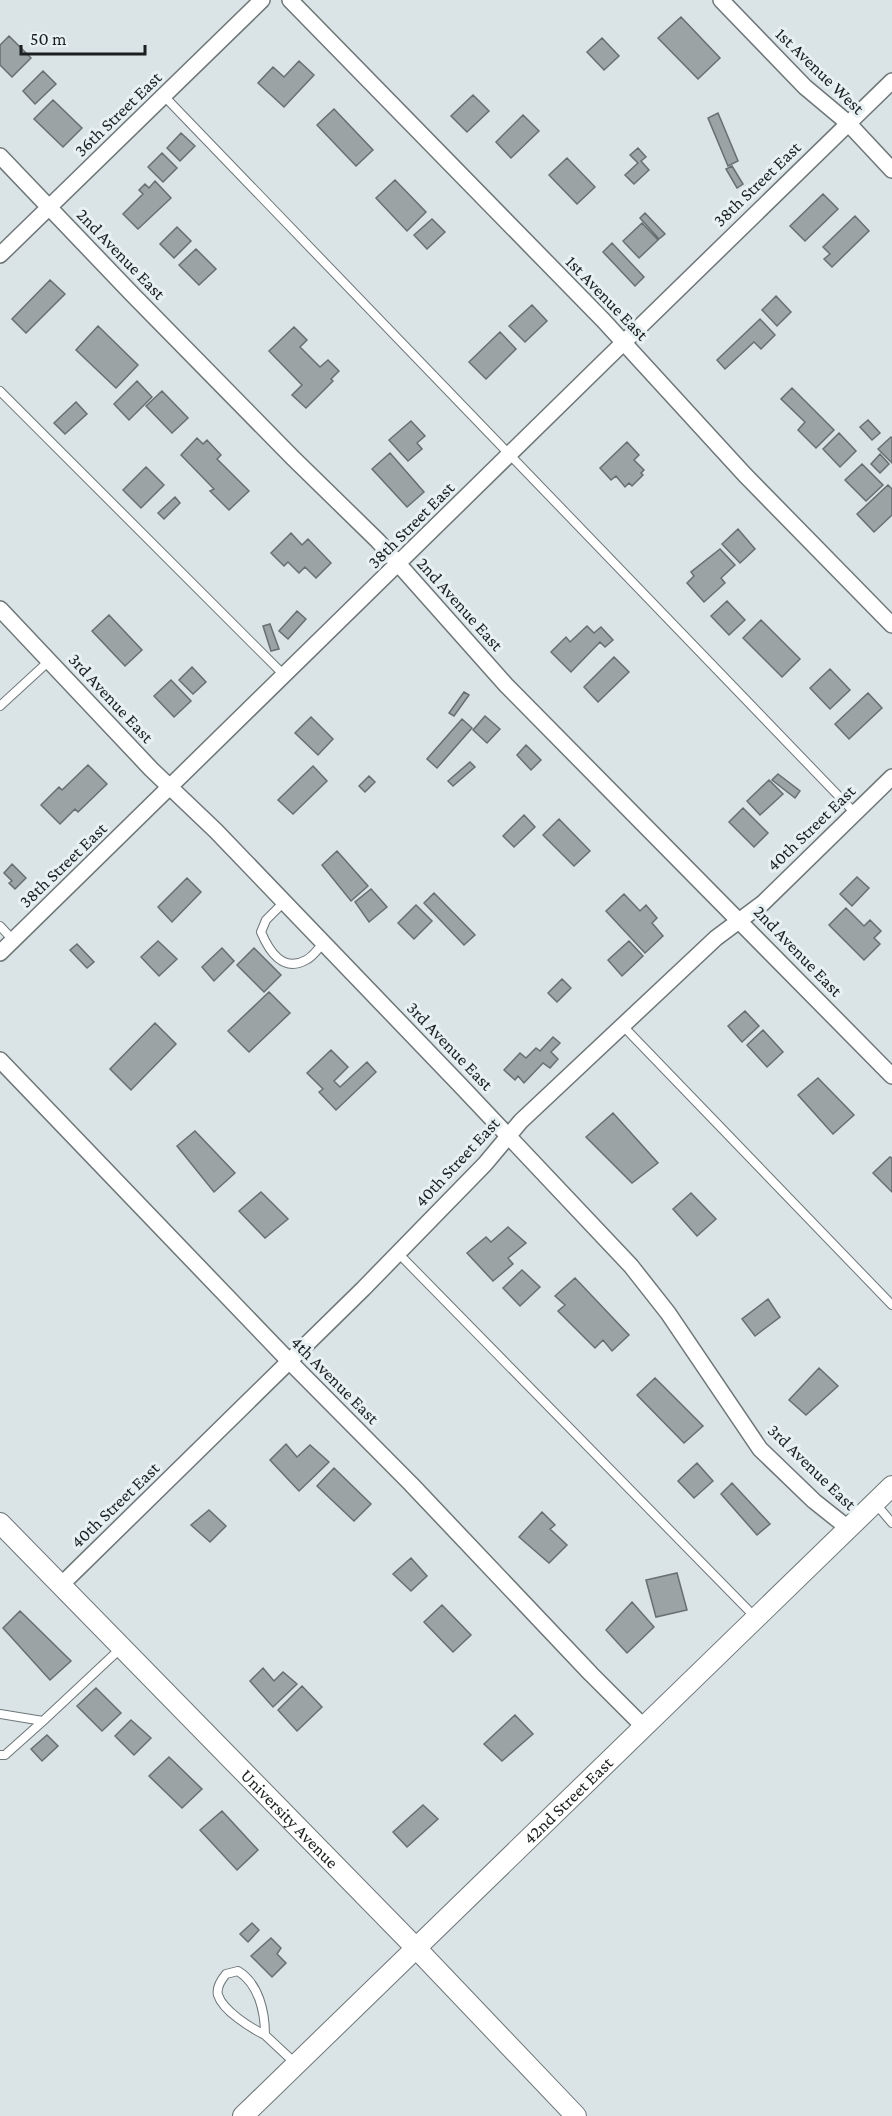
<svg xmlns="http://www.w3.org/2000/svg" width="892" height="2116" viewBox="0 0 892 2116" font-family="'Crimson Pro',serif">
<style>
.building{fill:#9ba3a5;stroke:#676f71;stroke-width:1.5}
.lines{fill:none;stroke-linecap:round;stroke-linejoin:round}
.lane-casing{stroke:#6e7678;stroke-width:10}
.street-casing{stroke:#6e7678;stroke-width:18}
.secondary-casing{stroke:#6e7678;stroke-width:22}
.lane{stroke:#fff;stroke-width:8}
.street{stroke:#fff;stroke-width:15}
.secondary{stroke:#fff;stroke-width:20}
.labels{text-anchor:middle;stroke-width:6;stroke-linejoin:round;paint-order:stroke}
.street-label{font-size:18px;fill:#1b1f1f;stroke:#e7f0f2}
</style>
<rect width="100%" height="100%" fill="#dae3e5"/>
<path class="building" d="M681,17L720,58L698,79L658,38Z
M9,36L31,58L12,77L0,65V45Z
M602,38L619,56L604,70L587,52Z
M299,61L314,75L284,107L258,83L273,67L284,77Z
M43,71L56,84L35,104L23,91Z
M473,95L489,111L467,132L451,116Z
M53,100L82,128L63,147L34,119Z
M334,109L373,150L356,166L317,125Z
M718,113L738,161L728,166L708,118Z
M523,115L539,131L511,158L496,142Z
M181,133L195,146L180,161L167,148Z
M638,148L646,157L641,161L649,170L634,184L625,175L638,163L630,155Z
M162,153L177,168L163,182L148,167Z
M567,158L595,187L577,204L549,175Z
M732,166L743,184L737,188L726,169Z
M395,180L426,212L407,231L376,198Z
M155,181L171,198L138,229L123,214L143,194L139,190L145,184L149,188Z
M823,194L838,209L805,241L790,226Z
M645,213L665,234L659,239L640,218Z
M855,216L869,231L832,267L824,259L830,254L823,247Z
M432,219L445,232L427,249L414,235Z
M642,223L658,240L639,258L623,241Z
M177,227L191,241L174,258L160,244Z
M612,243L644,277L635,286L603,252Z
M196,249L216,269L199,285L179,265Z
M50,280L65,294L26,333L12,319Z
M776,296L791,312L777,326L762,310Z
M532,305L547,321L525,342L509,326Z
M760,319L775,335L761,349L754,342L725,369L717,360Z
M98,326L138,365L116,388L76,350Z
M294,327L307,340L300,347L320,367L328,360L339,371L331,379L333,381L306,408L292,395L302,385L269,351Z
M500,332L516,349L486,379L469,362Z
M137,381L152,397L129,420L114,404Z
M792,388L834,430L816,448L798,430L805,422L781,399Z
M162,391L188,418L172,433L146,406Z
M76,402L87,414L65,434L54,423Z
M868,420L880,433L872,440L860,427Z
M411,421L425,436L417,443L422,449L408,461L389,440Z
M839,433L856,451L840,467L823,449Z
M891,437L892,438V463L878,449Z
M197,438L203,444L207,440L221,455L217,459L249,491L229,510L210,491L214,489L181,455Z
M627,442L639,455L634,460L644,470L641,473L643,475L632,486L629,483L625,487L616,476L611,480L600,468Z
M390,453L424,492L407,507L372,469Z
M880,454L889,464L880,473L871,464Z
M862,464L883,485L866,501L845,480Z
M146,467L164,485L141,508L123,490Z
M888,485L892,489V515L874,532L857,514Z
M175,497L180,503L164,519L158,513Z
M738,529L755,549L740,563L722,544Z
M291,533L302,545L308,539L331,563L316,578L305,567L299,573L288,562L284,566L271,553Z
M720,549L735,565L721,578L725,583L704,602L687,583L694,576L691,572Z
M727,601L745,620L729,635L711,616Z
M297,611L306,619L288,639L279,631Z
M109,615L142,650L125,666L92,631Z
M761,620L800,659L782,677L743,638Z
M270,624L279,649L271,651L263,626Z
M587,626L594,633L601,627L613,640L605,647L600,642L571,672L551,652L566,637L570,642Z
M614,657L629,672L598,702L584,687Z
M192,667L206,682L193,694L179,680Z
M830,669L850,690L830,709L810,688Z
M171,680L191,701L174,717L154,696Z
M464,692L469,695L454,716L449,713Z
M868,693L882,708L849,739L835,724Z
M485,716L500,729L487,743L473,730Z
M311,717L333,739L318,755L295,733Z
M462,719L472,728L437,768L427,759Z
M526,745L541,760L531,770L517,755Z
M470,762L475,767L453,786L448,781Z
M88,765L107,784L78,812L75,809L60,824L41,805L59,787L62,790Z
M313,766L327,781L293,814L278,800Z
M778,774L800,791L795,798L772,780Z
M369,776L375,782L365,792L359,786Z
M769,780L783,794L760,815L747,801Z
M743,808L768,833L754,847L729,822Z
M524,815L535,827L514,847L503,836Z
M559,819L590,851L574,866L543,835Z
M337,851L368,886L351,901L322,865Z
M12,864L26,878L15,889L9,883L12,881L4,873Z
M857,877L869,888L852,906L840,894Z
M187,878L201,892L172,922L158,907Z
M371,889L387,907L369,922L355,902Z
M434,893L475,935L464,945L424,903Z
M624,894L640,911L646,905L657,918L652,923L663,936L645,953L606,911Z
M416,905L432,921L414,939L398,923Z
M846,908L864,926L870,920L881,931L874,938L880,944L864,960L829,925Z
M158,941L177,959L159,976L141,957Z
M629,941L643,956L622,976L608,960Z
M77,944L94,962L87,968L70,950Z
M222,948L234,961L214,981L202,967Z
M254,948L281,975L264,992L237,965Z
M562,979L571,988L557,1002L548,993Z
M269,992L290,1013L249,1052L228,1031Z
M745,1011L759,1026L742,1042L728,1026Z
M155,1023L176,1044L131,1090L110,1069Z
M763,1030L783,1052L767,1067L747,1045Z
M553,1037L560,1043L551,1052L558,1059L550,1068L543,1063L524,1083L518,1076L515,1080L504,1070L520,1053L526,1058L536,1048L540,1051Z
M331,1050L348,1067L334,1081L340,1087L367,1062L376,1072L336,1110L319,1092L323,1089L307,1073Z
M818,1078L854,1115L833,1134L798,1095Z
M613,1113L658,1163L632,1183L586,1137Z
M195,1131L235,1173L214,1192L177,1146Z
M890,1157L892,1158V1192L873,1173Z
M261,1192L288,1219L265,1238L239,1211Z
M691,1193L716,1219L697,1236L673,1209Z
M508,1227L526,1243L508,1258L513,1264L493,1281L467,1253L486,1237L491,1242Z
M522,1270L540,1287L520,1306L503,1288Z
M575,1278L629,1335L612,1351L603,1340L595,1348L558,1311L565,1305L555,1296Z
M768,1299L780,1317L755,1336L742,1319Z
M819,1368L838,1386L806,1415L789,1400Z
M655,1378L703,1426L684,1443L637,1395Z
M286,1444L297,1457L310,1445L329,1462L299,1491L270,1460Z
M697,1463L713,1481L694,1498L678,1481Z
M334,1468L371,1504L354,1521L317,1486Z
M732,1483L770,1524L757,1535L721,1494Z
M209,1510L226,1526L210,1542L191,1525Z
M542,1512L555,1525L550,1529L567,1545L549,1563L519,1537Z
M411,1558L427,1576L411,1591L393,1574Z
M677,1573L687,1610L656,1617L646,1580Z
M632,1602L654,1627L627,1653L606,1630Z
M442,1605L471,1635L453,1652L424,1622Z
M20,1611L71,1661L50,1680L3,1628Z
M263,1668L274,1681L283,1672L297,1684L273,1707L250,1681Z
M302,1686L322,1707L297,1731L278,1710Z
M96,1688L121,1713L102,1731L77,1706Z
M515,1715L533,1734L502,1761L484,1744Z
M131,1720L151,1738L134,1755L115,1736Z
M47,1735L58,1746L42,1761L31,1749Z
M169,1757L202,1789L182,1808L149,1776Z
M423,1805L438,1819L407,1847L393,1832Z
M222,1811L258,1850L237,1870L200,1830Z
M252,1923L259,1930L248,1942L240,1934Z
M271,1938L281,1948L277,1954L286,1963L272,1977L251,1956Z"/>
<g class="lines">
<g class="lane-casing">
<path id="lane" d="M164,96L855,813
M0,391L285,676
M0,706L49,661
M284,902L266,920L261,932C269,951 283,973 306,960C313,957 318,948 324,943
M0,926L13,940
M622,1025L892,1305
M398,1253L756,1618
M876,1504L892,1523
M0,1714L43,1721L5,1755H0
M43,1721L121,1648
M238,1971C259,1984 265,2012 265,2035C251,2028 223,2011 218,1995C216,1987 221,1980 226,1974Z
M265,2035L296,2064"/>
</g>
<g class="street-casing">
<path id="street" d="M290,0L603,320L745,475L892,625
M721,0L805,87L848,123L892,170
M0,156L131,293L293,458L378,541L506,685L892,1076
M0,255L262,0
M0,609L151,769L216,831L461,1086L631,1266L668,1313L760,1449L814,1501L848,1528
M0,953C298,664 593,370 892,81
M0,1060L289,1361L411,1484L591,1674L644,1727
M61,1585L363,1289L485,1164L521,1121L716,938L763,903L892,777"/>
</g>
<g class="secondary-casing">
<g id="secondary">
<path id="s1" d="M0,1523L416,1948L576,2116"/>
<path id="s2" d="M243,2116L892,1486"/>
</g>
</g>
<use href="#lane" class="lane"/>
<use href="#street" class="street"/>
<use href="#secondary" class="secondary"/>
</g>
<g class="labels">
<g class="street-label">
<text transform="translate(820 71) rotate(44)" y="6">1st Avenue West</text>
<text transform="translate(118 114) rotate(-44)" y="6">36th Street East</text>
<text transform="translate(757 184) rotate(-44)" y="6">38th Street East</text>
<text transform="translate(121 254) rotate(46)" y="6">2nd Avenue East</text>
<text transform="translate(607 298) rotate(46)" y="6">1st Avenue East</text>
<text transform="translate(411 525) rotate(-45)" y="6">38th Street East</text>
<text transform="translate(460 604) rotate(48)" y="6">2nd Avenue East</text>
<text transform="translate(111 698) rotate(47)" y="6">3rd Avenue East</text>
<text transform="translate(811 828) rotate(-44)" y="6">40th Street East</text>
<text transform="translate(63 865) rotate(-44)" y="6">38th Street East</text>
<text transform="translate(798 951) rotate(46)" y="6">2nd Avenue East</text>
<text transform="translate(450 1046) rotate(46)" y="6">3rd Avenue East</text>
<text transform="translate(457 1162) rotate(-47)" y="6">40th Street East</text>
<text transform="translate(335 1380) rotate(45)" y="6">4th Avenue East</text>
<text transform="translate(812 1467) rotate(44)" y="6">3rd Avenue East</text>
<text transform="translate(115 1505) rotate(-44)" y="6">40th Street East</text>
<text dy="6" stroke="none"><textPath href="#s2" startOffset="453">42nd Street East</textPath></text>
<text dy="6" stroke="none"><textPath href="#s1" startOffset="414">University Avenue</textPath></text>
</g>
</g>
<path d="M21 45v9h124v-9" fill="none" stroke="#1b1f1f" stroke-width="3"/>
<text x="30" y="45" font-size="18" fill="#1b1f1f" stroke="#e7f0f2" stroke-width="4.5" paint-order="stroke">50 m</text>
</svg>
